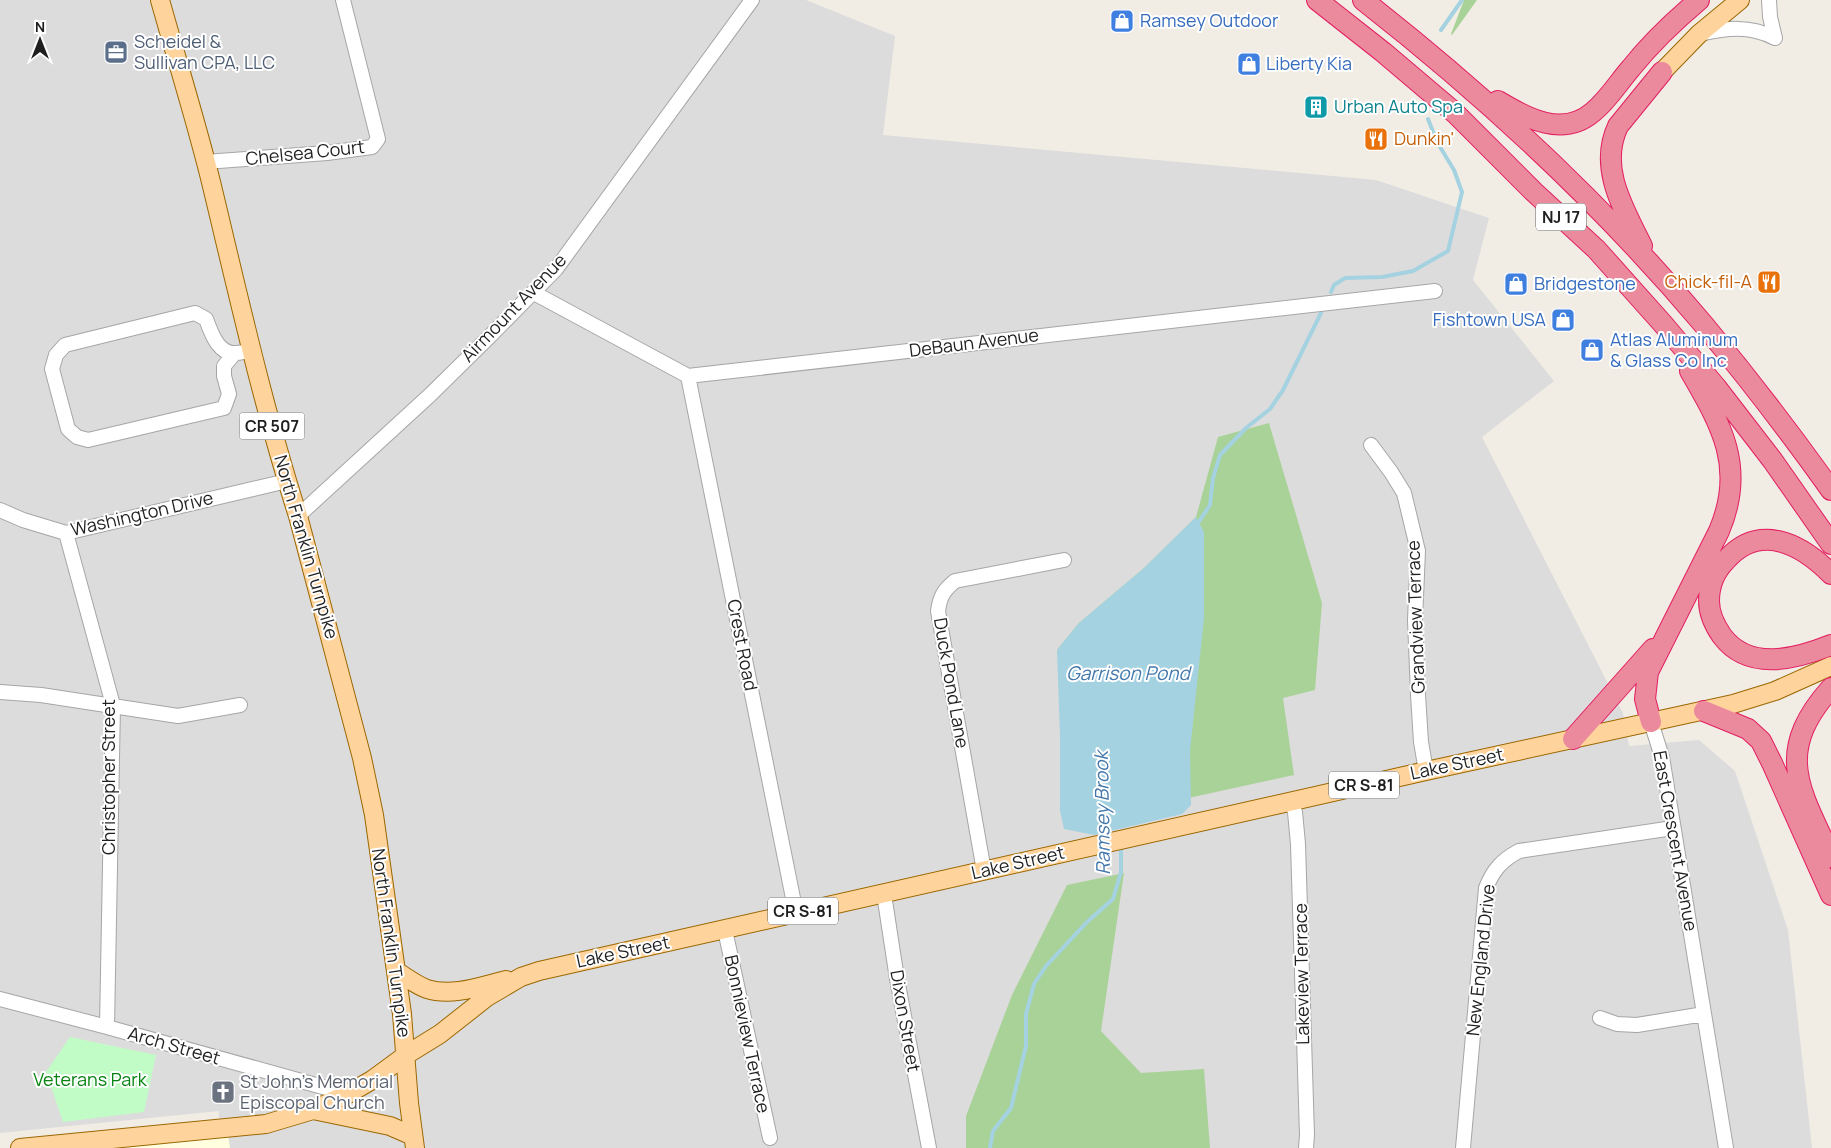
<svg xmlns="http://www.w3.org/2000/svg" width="1831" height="1148" viewBox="0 0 1831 1148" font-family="Manrope,sans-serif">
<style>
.residential{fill:#dddcdc}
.education{fill:#ffffe0}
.forest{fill:#a9d298}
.park{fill:#c1fcc6}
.water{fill:#a4d2e0}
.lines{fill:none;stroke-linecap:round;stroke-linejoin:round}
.stream{stroke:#a4d2e0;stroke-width:4}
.minor-casing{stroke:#a6a6a6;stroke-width:16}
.major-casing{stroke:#9b6700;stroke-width:20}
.highway-casing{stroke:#e31e61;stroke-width:22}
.minor{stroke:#fff;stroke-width:14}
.major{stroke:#ffd49c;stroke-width:18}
.highway{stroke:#eb8a9c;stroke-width:20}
.labels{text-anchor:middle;stroke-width:4;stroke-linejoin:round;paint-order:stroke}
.shield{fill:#fff;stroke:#626262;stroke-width:1}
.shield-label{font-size:16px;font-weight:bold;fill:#1f1f1f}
.shop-label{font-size:18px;fill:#366cbe;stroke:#fff;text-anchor:start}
.service-label{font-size:18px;fill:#4e5e75;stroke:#fff;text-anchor:start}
.culture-label{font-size:18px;fill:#0d838f;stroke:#fff;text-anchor:start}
.food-label{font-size:18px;fill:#c56008;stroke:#fff;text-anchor:start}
.street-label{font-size:18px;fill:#1f1f1f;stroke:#fff}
.park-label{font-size:18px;fill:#078411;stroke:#fff}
.worship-label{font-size:18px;fill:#5b616d;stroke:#fff;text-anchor:start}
.water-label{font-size:19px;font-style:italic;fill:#4478ac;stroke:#fff}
</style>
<rect width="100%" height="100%" fill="#f1ede5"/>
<path class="residential" d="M0,0H806L895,36L883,135L1376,180L1489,218L1473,280L1554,381L1482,437L1623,713L1629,746L1699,740L1735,771L1788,930L1812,1148H218L219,1111L0,1133Z"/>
<path class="education" d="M227,1128L230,1148H20Z"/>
<path class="forest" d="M1464,0H1477L1452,35L1451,34Z
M1269,423L1322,603L1315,690L1283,698L1294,775L1083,821L1057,650L1079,623L1144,568L1196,517L1218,437Z
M1124,873L1101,1031L1141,1073L1204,1069L1210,1148H966V1116L1012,995L1067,885Z"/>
<path class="park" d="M70,1037L156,1055L144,1112L63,1122L46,1072Z"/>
<path class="water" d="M1196,517L1204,532V618L1190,751L1191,805L1182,814L1094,835L1064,829L1060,811V737L1057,650L1079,623L1144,568Z"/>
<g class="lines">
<path class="stream" d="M1441,30L1462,0
M1331,292L1334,285L1345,278L1382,277L1413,271L1448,251L1462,192L1454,170L1437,142L1428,119
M1196,526L1210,505L1213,478L1220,455L1246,428L1270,409L1283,390L1321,313
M990,1148L993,1131L1011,1108L1026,1046V1014L1034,984L1046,966L1087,922L1113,899L1121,872V844"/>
<g class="minor-casing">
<path id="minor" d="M1769,0L1770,17L1775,38
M1700,34C1727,28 1749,25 1775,38
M205,162L327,153L372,147L378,139L343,0
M534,293L688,376L1435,291
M234,354L224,366V376L229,394L224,408L88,440L77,437L68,429L52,369L56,355L65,345L195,313L206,319C211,332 218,355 236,353C241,353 247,351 252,349
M688,376L796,913
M1371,445L1391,472L1404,493L1418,551L1415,620L1418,695L1421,742L1426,771
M0,510L23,520L66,533L287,481
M298,516L430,395L490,336L556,269L752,0
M66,533L113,705L107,1027
M0,692L41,695L178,716L240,705
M1651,722L1662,757L1726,1148
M1291,801L1295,812L1298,844L1307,1135L1306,1148
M984,871L938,611C940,596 944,590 955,581L1064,560
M884,894L897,979L929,1148
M725,930L770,1138
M0,999L107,1027L348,1094
M1600,1018L1617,1024L1637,1025L1704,1014
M1463,1148L1486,888C1493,870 1502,860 1519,851L1673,828"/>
</g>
<g class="major-casing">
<path id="major" d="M160,0C177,61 196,121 211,182C238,294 263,407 298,516L362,758L374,815L402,1014L409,1103L415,1148
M1662,72L1699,34L1740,0
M396,971C406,977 416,985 427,989C452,997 481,986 506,980
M313,1110L390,1126L413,1136
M20,1148L266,1124L313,1110L348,1094L372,1080L406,1055L440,1034L487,997L521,977L539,971L1426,771L1733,704L1775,691L1831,666"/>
</g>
<g class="highway-casing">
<path id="highway" d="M1317,0L1383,52L1455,113L1534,192L1596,249L1663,324L1716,387L1773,461L1831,544
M1363,0C1487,97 1603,205 1704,325C1749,379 1791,434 1831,490
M1498,101C1526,118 1563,138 1593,112C1608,100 1618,83 1631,68C1651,43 1674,21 1699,0
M1642,246C1624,209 1598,168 1618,126L1662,72
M1831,574C1801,544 1760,522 1726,560C1715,571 1709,586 1709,601C1709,614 1715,626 1722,636C1749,672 1796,659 1831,645
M1831,688C1773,753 1800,789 1831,857
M1704,711L1748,729L1761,741L1772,763L1831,895
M1651,722L1645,699L1648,672L1719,531C1746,468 1722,426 1690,371
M1573,739L1653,649"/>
</g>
<use href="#minor" class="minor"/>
<use href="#major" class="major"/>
<use href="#highway" class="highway"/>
</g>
<defs>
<g id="shop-square" transform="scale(1.25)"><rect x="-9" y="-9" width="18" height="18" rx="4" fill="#3f7fe0" stroke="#fff"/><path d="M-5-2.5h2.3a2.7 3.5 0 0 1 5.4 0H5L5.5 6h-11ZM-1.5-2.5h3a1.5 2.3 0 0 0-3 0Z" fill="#fff"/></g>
<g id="office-square" transform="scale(1.25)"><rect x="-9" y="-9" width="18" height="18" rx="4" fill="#5c6f8a" stroke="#fff"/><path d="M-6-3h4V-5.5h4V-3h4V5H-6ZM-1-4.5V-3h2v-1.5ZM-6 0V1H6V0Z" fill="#fff"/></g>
<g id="building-square" transform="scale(1.25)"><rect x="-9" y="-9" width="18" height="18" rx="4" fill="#0f9aa8" stroke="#fff"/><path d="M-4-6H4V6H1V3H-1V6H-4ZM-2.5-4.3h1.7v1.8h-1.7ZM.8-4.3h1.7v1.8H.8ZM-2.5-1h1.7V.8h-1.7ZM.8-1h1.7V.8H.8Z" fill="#fff"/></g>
<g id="restaurant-square" transform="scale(1.25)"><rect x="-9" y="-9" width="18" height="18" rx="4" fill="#e8710a" stroke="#fff"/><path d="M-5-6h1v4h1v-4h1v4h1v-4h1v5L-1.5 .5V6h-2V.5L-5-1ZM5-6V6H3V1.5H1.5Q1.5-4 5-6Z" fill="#fff"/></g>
<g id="church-square" transform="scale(1.25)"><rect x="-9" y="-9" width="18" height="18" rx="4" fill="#6b7280" stroke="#fff"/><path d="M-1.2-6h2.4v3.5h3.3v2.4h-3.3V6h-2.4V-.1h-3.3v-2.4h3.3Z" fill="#fff"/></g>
</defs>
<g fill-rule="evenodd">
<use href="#shop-square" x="1122" y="21"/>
<use href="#office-square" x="116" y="52"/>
<use href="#shop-square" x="1249" y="64"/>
<use href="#building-square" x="1316" y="107"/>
<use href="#restaurant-square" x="1376" y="139"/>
<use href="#restaurant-square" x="1769" y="282"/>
<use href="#shop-square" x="1516" y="284"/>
<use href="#shop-square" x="1563" y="320"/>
<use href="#shop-square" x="1592" y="350"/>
<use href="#church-square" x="223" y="1092"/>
</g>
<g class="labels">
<g class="shield">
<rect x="1536" y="203.5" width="50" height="27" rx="4"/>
<rect x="239.5" y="412.5" width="65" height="27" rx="4"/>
<rect x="1329" y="771.5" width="70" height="27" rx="4"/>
<rect x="768" y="897.5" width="70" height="27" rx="4"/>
</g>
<g class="shield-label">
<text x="1561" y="223">NJ 17</text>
<text x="272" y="432">CR 507</text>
<text x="1364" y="791">CR S-81</text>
<text x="803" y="917">CR S-81</text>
</g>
<g class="shop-label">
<text x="1140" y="27">Ramsey Outdoor</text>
<text x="1266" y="70">Liberty Kia</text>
<text x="1534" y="290">Bridgestone</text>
<text x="1546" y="326" text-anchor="end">Fishtown USA</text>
<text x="1610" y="346">Atlas Aluminum<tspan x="1610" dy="21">&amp; Glass Co Inc</tspan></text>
</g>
<g class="service-label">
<text x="134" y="48">Scheidel &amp;<tspan x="134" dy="21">Sullivan CPA, LLC</tspan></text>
</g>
<g class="culture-label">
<text x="1334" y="113">Urban Auto Spa</text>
</g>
<g class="food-label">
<text x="1394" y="145">Dunkin'</text>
<text x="1752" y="288" text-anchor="end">Chick-fil-A</text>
</g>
<g class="street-label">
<text transform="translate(305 153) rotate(-6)" y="6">Chelsea Court</text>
<text transform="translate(514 308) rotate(-46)" y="6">Airmount Avenue</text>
<text transform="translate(974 343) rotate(-7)" y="6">DeBaun Avenue</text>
<text transform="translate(142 514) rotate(-13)" y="6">Washington Drive</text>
<text transform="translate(306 547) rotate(74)" y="6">North Franklin Turnpike</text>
<text transform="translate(1416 617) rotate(-92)" y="6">Grandview Terrace</text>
<text transform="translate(742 645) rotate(79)" y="6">Crest Road</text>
<text transform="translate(951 683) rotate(80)" y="6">Duck Pond Lane</text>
<text transform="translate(1457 764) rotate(-12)" y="6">Lake Street</text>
<text transform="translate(109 777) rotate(-90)" y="6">Christopher Street</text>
<text transform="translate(1675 841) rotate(80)" y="6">East Crescent Avenue</text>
<text transform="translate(1018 863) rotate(-13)" y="6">Lake Street</text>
<text transform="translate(391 943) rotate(82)" y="6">North Franklin Turnpike</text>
<text transform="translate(623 952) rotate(-12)" y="6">Lake Street</text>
<text transform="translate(1481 960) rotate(-84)" y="6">New England Drive</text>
<text transform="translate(1302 974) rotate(-91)" y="6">Lakeview Terrace</text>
<text transform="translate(905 1021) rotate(80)" y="6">Dixon Street</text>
<text transform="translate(747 1034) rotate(78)" y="6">Bonnieview Terrace</text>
<text transform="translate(174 1046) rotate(16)" y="6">Arch Street</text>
</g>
<g class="park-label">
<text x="90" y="1086">Veterans Park</text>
</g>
<g class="worship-label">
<text x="240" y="1088">St John's Memorial<tspan x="240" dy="21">Episcopal Church</tspan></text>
</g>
<g class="water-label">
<text x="1128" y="680">Garrison Pond</text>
<text transform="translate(1102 813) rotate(-91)" y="7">Ramsey Brook</text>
</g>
</g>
<g transform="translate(40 40)" stroke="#ffffff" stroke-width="4" paint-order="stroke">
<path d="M0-4L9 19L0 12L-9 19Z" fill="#1f1f1f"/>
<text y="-8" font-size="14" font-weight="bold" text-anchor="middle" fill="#1f1f1f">N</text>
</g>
</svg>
